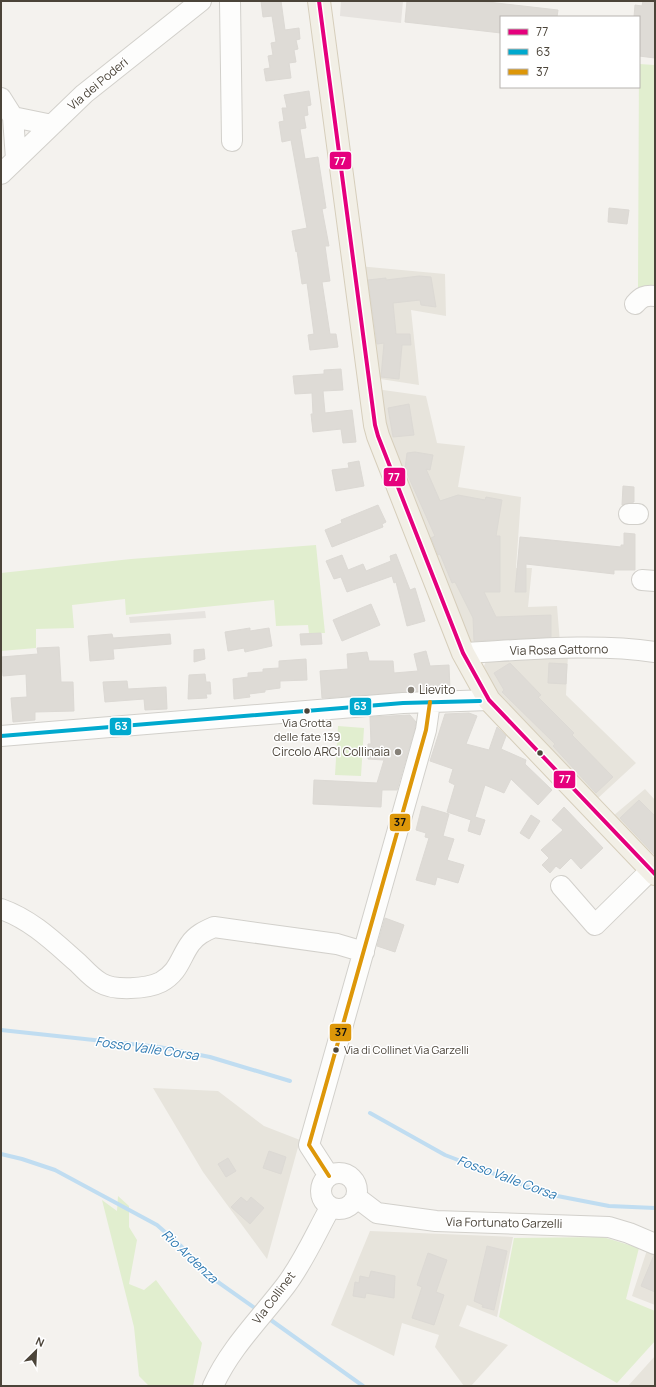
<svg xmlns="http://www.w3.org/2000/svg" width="656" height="1387" viewBox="0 0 656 1387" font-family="Manrope,sans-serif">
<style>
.residential{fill:#e7e4dc}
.green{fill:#e1eecf}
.parking{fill:#e6e3df}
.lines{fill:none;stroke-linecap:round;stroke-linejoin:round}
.stream{stroke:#c0ddf1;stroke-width:4}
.building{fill:#dedbd6;stroke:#dcd9d4}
.minor-casing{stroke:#d2d0cb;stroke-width:22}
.major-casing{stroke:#d6cebb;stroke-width:24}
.minor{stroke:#fdfdfc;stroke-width:20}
.major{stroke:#f2efe6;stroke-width:22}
.bus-1-casing{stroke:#fff;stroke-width:7}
.bus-2-casing{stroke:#fff;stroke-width:7}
.bus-3-casing{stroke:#fff;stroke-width:7}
.bus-1{stroke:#e5007d;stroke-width:4}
.bus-2{stroke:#00a9ce;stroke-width:4}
.bus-3{stroke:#dd9709;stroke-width:4}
.poi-dot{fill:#868178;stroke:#fff;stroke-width:1.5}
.bus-dot{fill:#4b4439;stroke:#fff;stroke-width:1.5}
.labels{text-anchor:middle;stroke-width:3;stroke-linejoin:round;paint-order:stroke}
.bus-label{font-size:11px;fill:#4b4439;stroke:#fff}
.street-label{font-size:12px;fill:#4b4439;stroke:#fff}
.poi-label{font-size:12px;fill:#4b4439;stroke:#fff;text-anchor:start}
.water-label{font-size:13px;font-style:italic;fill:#2e7ab2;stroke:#fff}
.line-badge{stroke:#fff;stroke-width:1.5}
.badge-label{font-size:11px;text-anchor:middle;font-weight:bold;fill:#fff}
.pale-badge-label{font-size:11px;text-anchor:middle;font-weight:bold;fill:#111}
</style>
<rect width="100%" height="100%" fill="#f4f2ee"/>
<path class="residential" d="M358,266L445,274L446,316L411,310L419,385L374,378Z
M376,389L426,396L437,443L465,446L458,487L521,497L516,568H532L528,607L557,606L560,643L472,648L383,427Z
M568,655L566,695L636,763L597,799L495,692L484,666L487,659Z
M645,789L655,800V861L613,816Z
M153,1088L218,1091L264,1126L300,1140L267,1259L203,1172Z
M370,1231L513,1237L497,1317L467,1305L459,1326L508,1345L471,1386H464L435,1347L439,1335L402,1323L394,1356L331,1325Z
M648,1247L655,1250V1305L632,1296Z
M655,1356V1386H628Z"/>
<path class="green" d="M639,64L655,65V290L638,288Z
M316,545L325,633H309L308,625L276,626L274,600L126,615L125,599L72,605L74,628L36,629V648L1,651V573L131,559Z
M338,726L364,728L361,776L335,775Z
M118,1196L129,1206V1227L137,1240L129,1284L144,1290L156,1280L202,1343L193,1386H149L139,1376L134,1327L102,1200L117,1211Z
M603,1237L639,1248L626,1299L655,1311V1341L617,1383L499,1317L514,1238Z"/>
<path class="parking" d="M341,1H403L401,23L340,16Z
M205,611L206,618L130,623L129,617Z"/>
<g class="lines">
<path class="stream" d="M1,1030L159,1047L210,1057L290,1081
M370,1113L445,1155L547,1194L609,1206L655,1208
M1,1154L22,1159L55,1170L157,1225L181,1246L208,1275L259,1311
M268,1318L363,1386"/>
</g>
<path class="building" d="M261,1H281L285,30L299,28L300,39L296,40L298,49L294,50L296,62L289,63L291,78L266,81L264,69L270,68L268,56L273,55L271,43L276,42L272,16L263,17Z
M407,1H479L558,10L557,17H501V33L405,22Z
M643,1H655V58L639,56V17H634L635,5L642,6Z
M309,91L311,105L307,106L308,115L304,116L306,128L300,129L305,159L318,157L326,208L322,209L329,246H325L330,281L322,282L330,334H336L338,347L310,350L308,335L314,334L307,283L302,284L297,251L296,252L292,231L307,228L291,140L282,142L279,122L284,121L282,108H287L284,95Z
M609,208L629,210L627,224L608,222Z
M419,276L431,277L436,307L421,305L420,300L393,303L396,334H410L411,345H402L399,379L381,377L384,343L377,344L368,280L386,278V280Z
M341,369L343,390L323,391L325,413L352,410L356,442L343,443L341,429L313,432L311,414H313L312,393L295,394L293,376L324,374V370Z
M409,404L414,435L393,437L388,408Z
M415,452L433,455L430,470L426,469L440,501L458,495L485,500L486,497L502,500L496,536H500V592H484L496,617L551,615V637L474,641L473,618L455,582L452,583L440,554L438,555L431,538L435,536L405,469L407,453Z
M359,461L364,486L336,491L332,470L349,468L348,463Z
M623,486L634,487V502L622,505Z
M378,505L386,522L382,524L383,527L332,547L325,530L342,523L341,520Z
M624,533L635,534V570H614V574L526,564V592H515L520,537L621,547V545H624Z
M396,554L410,590L415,588L425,621L407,626L396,582L394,583L392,576L347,592L341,577L334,579L326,561L342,555L348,570L363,564L366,571L391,561L390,556Z
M371,604L380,625L342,641L333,620Z
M250,628V631L269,628L272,646L245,652L244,648L228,651L225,632Z
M321,633L322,644L301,645L300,634Z
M112,634L113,638L170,634L171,644L113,649L114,659L90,661L88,636Z
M59,647L61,682H73L74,711L35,712V720L13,722L11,698L27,697L26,674L3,676L1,657L38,654L37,648Z
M204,649L205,659L194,662V650Z
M426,651L430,666L449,665L450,690L322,698L320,671L348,669L347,654L367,652L369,661H393L394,673L418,671L414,654Z
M306,659L307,680L280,681V688L265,690V692L249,694L250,697L234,699L233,679L248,677V673L263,672V669L279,668V661Z
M510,663L541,695L538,697L574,733L572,735L613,777L596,793L553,746L555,744L502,692L504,690L494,673Z
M549,663L567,664L566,684L548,683Z
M205,674L206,682H210L211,694H206L207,698L188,699L189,675Z
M127,681L128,689L166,687L167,709L145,710L144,699L105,702L103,682Z
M469,713L477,716L466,744L489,750L497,727L506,736L501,749L526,760L525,764L552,790L538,805L511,779L504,793L485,785L475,817L485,820L480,835L468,831L471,820L447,812L455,785L449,782L453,769L430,761L445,714Z
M410,715L416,722L415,728L397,790H382L381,807L313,804L314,780L377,783L384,760L368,759V744H371L370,717Z
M639,800L655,816V855L620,818Z
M422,806L449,814L443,836L454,839L447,860L464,865L458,883L437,877L435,885L416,880L429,838L425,837L426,833L416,830Z
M564,807L603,848L581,869L571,858L560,869L556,866L550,873L542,865L549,858L541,850L563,830L552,820Z
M531,815L540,821L529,839L520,833Z
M385,918L404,925L395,952L377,946Z
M269,1151L286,1157L281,1174L263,1168Z
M228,1158L236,1171L226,1177L218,1164Z
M241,1197L247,1202L251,1197L264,1208L250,1224L231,1207Z
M487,1246L507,1251L494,1310L482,1307L483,1305L474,1301Z
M428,1253L447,1260L436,1292L444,1295L434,1325L412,1318L422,1287L417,1285Z
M654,1255H655V1292L641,1286Z
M371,1271L395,1276L394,1298L366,1293L365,1298L353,1296L355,1282L359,1283L360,1276L369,1278Z"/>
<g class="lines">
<g class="minor-casing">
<path id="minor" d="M230,1L232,141
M1,98L13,117
M16,159L13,117L52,125
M1,174L84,94L201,1
M635,304C641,297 645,295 655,296
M629,514H638
M642,580L655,581
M463,653C525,650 594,643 655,652
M1,736L403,703L489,700
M561,886L595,925L651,870
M1,909C32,920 54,942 78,963C85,970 93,979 101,983C114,991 147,989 161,982C179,972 180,958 190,944C196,935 205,931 214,927L337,944L364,952
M321 1191a18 18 0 1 1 36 0a18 18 0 1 1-36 0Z
M329,1176L309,1145L426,730L430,702
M356,1197L377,1213L436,1221L609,1227L629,1233L655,1244
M213,1386C230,1348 261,1318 286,1285C304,1261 316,1233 330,1208"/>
</g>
<g class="major-casing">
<path id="major" d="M319,1L375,425L378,436L463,653L489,700L655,874"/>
</g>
<use href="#minor" class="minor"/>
<use href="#major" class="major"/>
<g class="bus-1-casing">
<path id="bus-1" d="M319,1L375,425L378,436L463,653L489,700L655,874"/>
</g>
<g class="bus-2-casing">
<path id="bus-2" d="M1,736L403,703L480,701"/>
</g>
<g class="bus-3-casing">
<path id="bus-3" d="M329,1176L309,1145L426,730L430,702"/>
</g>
<use href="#bus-1" class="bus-1"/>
<use href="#bus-2" class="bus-2"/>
<use href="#bus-3" class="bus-3"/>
</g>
<g class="poi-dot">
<circle cx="411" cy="690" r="4"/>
<circle cx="398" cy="752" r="4"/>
</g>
<g class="bus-dot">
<circle cx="307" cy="711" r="3.5"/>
<circle cx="540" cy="753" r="3.5"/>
<circle cx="336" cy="1050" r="3.5"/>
</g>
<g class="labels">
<g class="bus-label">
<text x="307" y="727">Via Grotta<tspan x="307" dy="14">delle fate 139</tspan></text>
<text x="344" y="1054" text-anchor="start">Via di Collinet Via Garzelli</text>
</g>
<g class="street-label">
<text transform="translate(98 84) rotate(-40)" y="4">Via dei Poderi</text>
<text transform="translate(559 650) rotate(-1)" y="4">Via Rosa Gattorno</text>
<text transform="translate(504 1223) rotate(1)" y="4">Via Fortunato Garzelli</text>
<text transform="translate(274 1298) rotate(-53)" y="4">Via Collinet</text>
</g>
<g class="poi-label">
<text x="419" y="694">Lievito</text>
<text x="390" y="756" text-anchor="end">Circolo ARCI Collinaia</text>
</g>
<g class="water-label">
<text transform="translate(147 1048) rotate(8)" y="5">Fosso Valle Corsa</text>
<text transform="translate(507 1177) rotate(20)" y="5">Fosso Valle Corsa</text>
<text transform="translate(190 1256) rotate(43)" y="5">Rio Ardenza</text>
</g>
</g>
<g class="line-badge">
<rect x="329" y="151" width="23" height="19" rx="4" fill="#e5007d"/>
<rect x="383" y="467" width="23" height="20" rx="4" fill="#e5007d"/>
<rect x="349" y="697" width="23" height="19" rx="4" fill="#00a9ce"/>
<rect x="109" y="717" width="23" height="19" rx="4" fill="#00a9ce"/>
<rect x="553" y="770" width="23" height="19" rx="4" fill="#e5007d"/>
<rect x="389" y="813" width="22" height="19" rx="4" fill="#dd9709"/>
<rect x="329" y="1023" width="23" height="19" rx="4" fill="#dd9709"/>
</g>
<g class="badge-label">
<text x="340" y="165">77</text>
<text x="394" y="481">77</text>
<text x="360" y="710">63</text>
<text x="121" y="730">63</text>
<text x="565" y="783">77</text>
</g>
<g class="pale-badge-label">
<text x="400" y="826">37</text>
<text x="341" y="1036">37</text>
</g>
<rect width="656" height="1387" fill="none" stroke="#4b4439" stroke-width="4"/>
<rect x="500" y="16" width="140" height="72" fill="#ffffff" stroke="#b7b4b0"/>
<rect x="508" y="29" width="20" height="6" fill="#e5007d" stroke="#b7b4b0"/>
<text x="536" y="36" font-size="12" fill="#4b4439">77</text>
<rect x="508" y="49" width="20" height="6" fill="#00a9ce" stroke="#b7b4b0"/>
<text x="536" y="56" font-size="12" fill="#4b4439">63</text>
<rect x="508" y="69" width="20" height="6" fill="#dd9709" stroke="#b7b4b0"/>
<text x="536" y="76" font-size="12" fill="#4b4439">37</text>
<g transform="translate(36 1351) rotate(24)" stroke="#ffffff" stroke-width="3" paint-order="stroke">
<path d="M0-3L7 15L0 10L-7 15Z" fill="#4b4439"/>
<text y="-6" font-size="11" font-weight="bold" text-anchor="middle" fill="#4b4439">N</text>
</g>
</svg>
